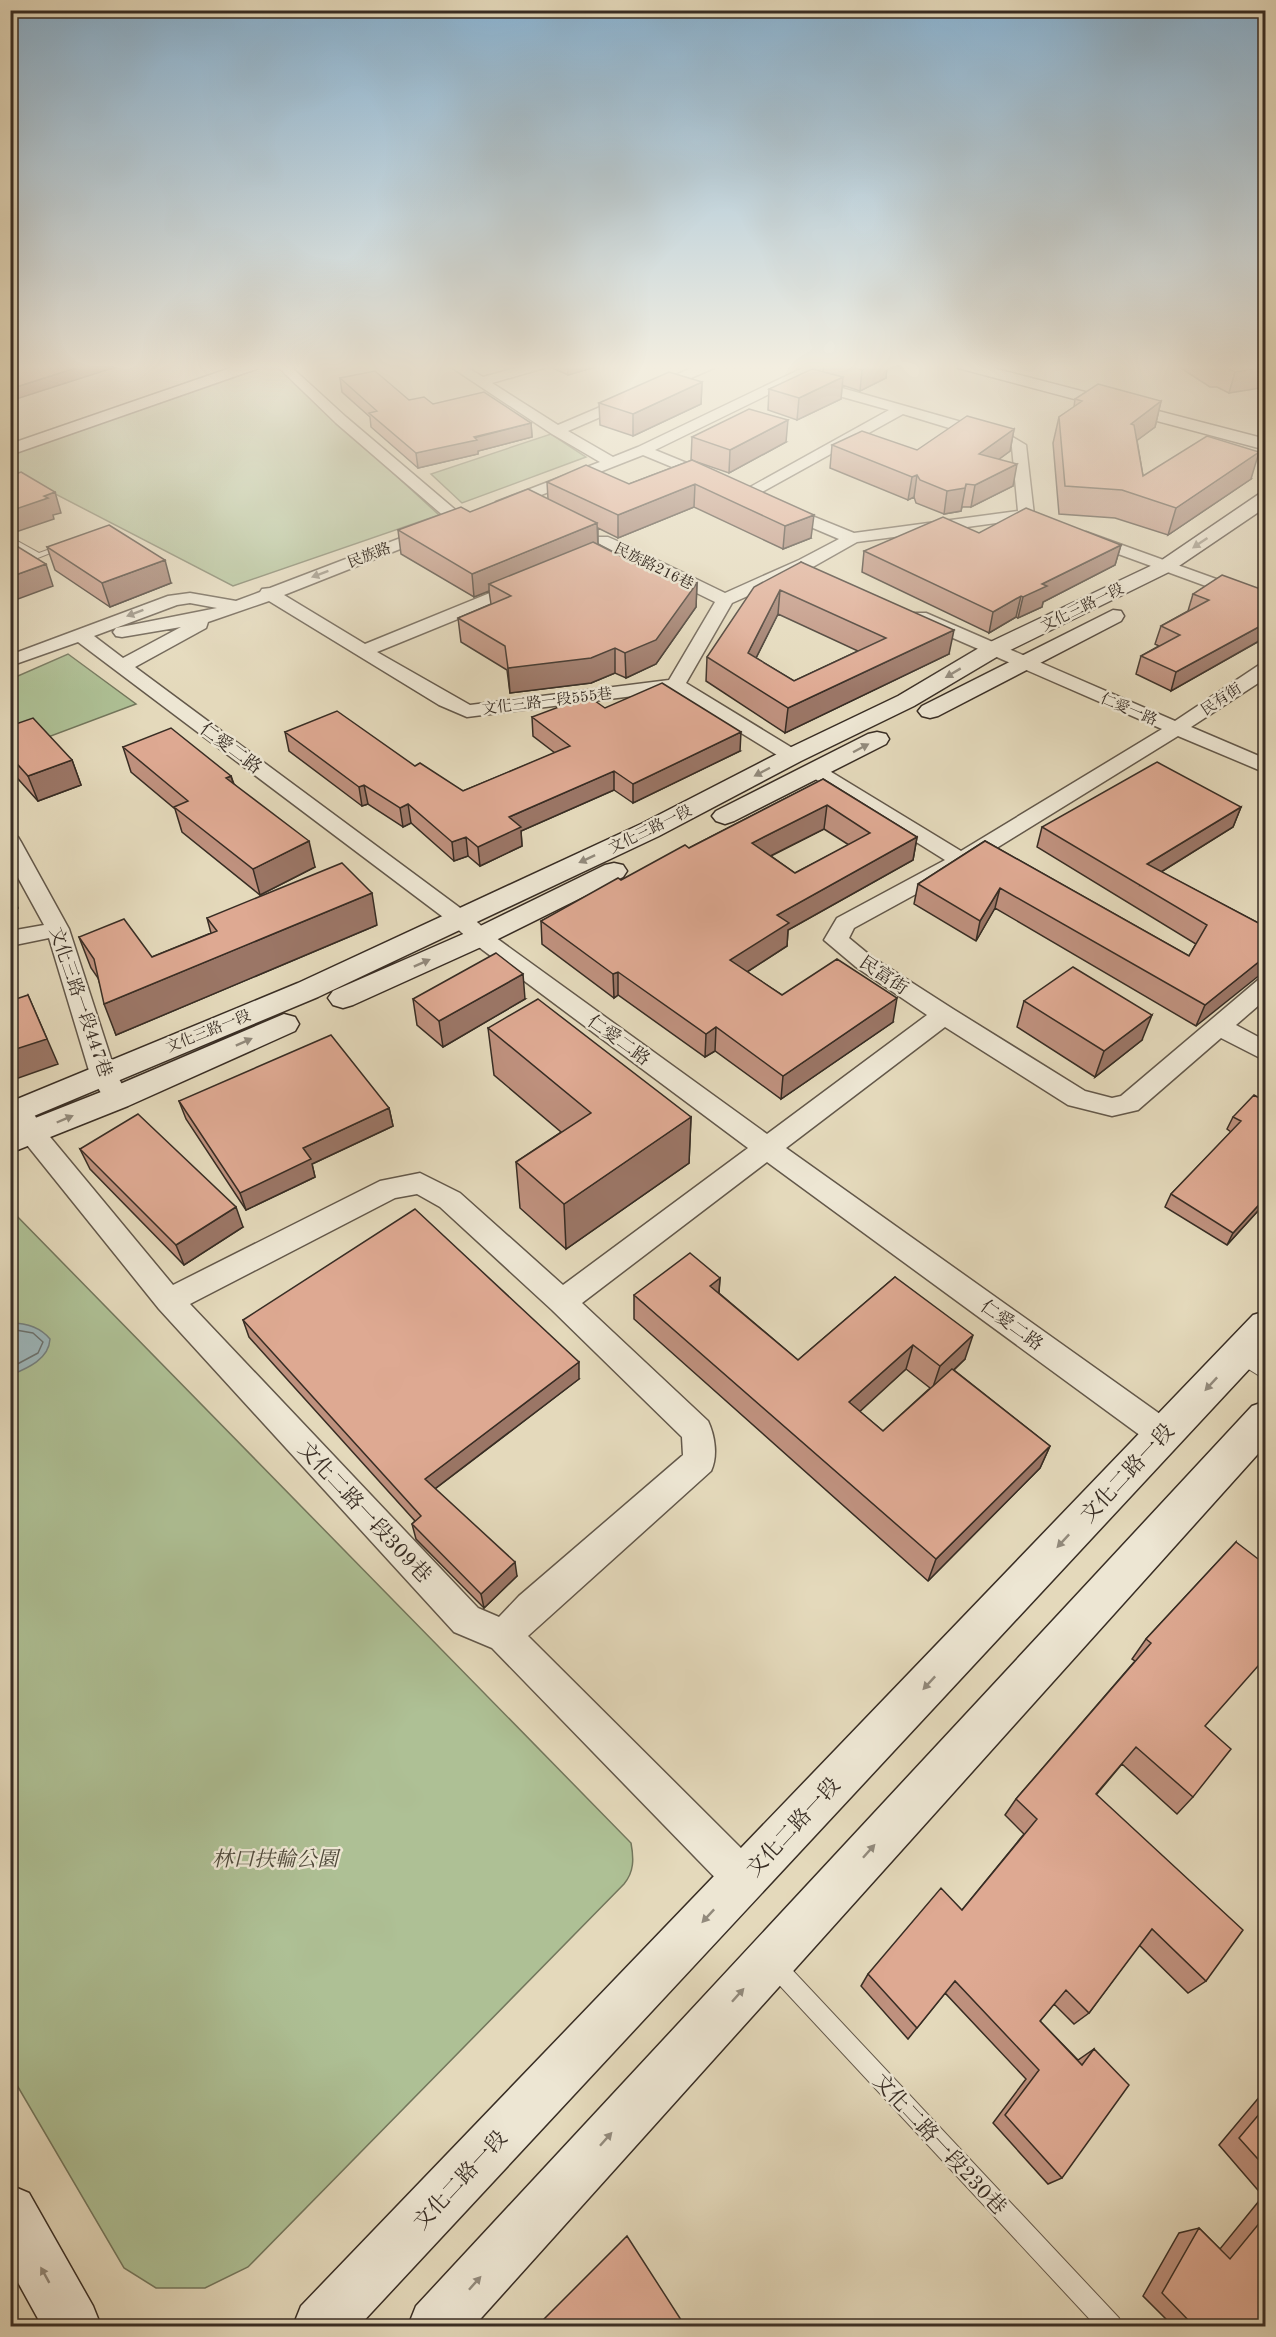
<svg xmlns="http://www.w3.org/2000/svg" width="1276" height="2337" viewBox="0 0 1276 2337" font-family="'Old Standard TT','Noto Serif TC',serif">
<style>
.green{fill:#aec095;stroke:#73765c;stroke-width:1.5}
.water{fill:#9cb7bc;stroke:#74807f;stroke-width:1.5}
.lines{fill:none;stroke-linecap:round;stroke-linejoin:round}
.shore{stroke:#6a7270;stroke-width:1.5}
.lane-casing{stroke:#63584a;stroke-width:2}
.street-casing{stroke:#63584a;stroke-width:3}
.secondary-casing{stroke:#382d24;stroke-width:3}
.lane{fill:#ede6d3;fill-rule:evenodd}
.street{fill:#ede6d3;fill-rule:evenodd}
.secondary{fill:#ede6d3;fill-rule:evenodd}
.wall{fill:#bf917e;stroke:#382d24;stroke-width:1.5;fill-rule:evenodd}
.shaded-wall{fill:#9b7666;stroke:#382d24;stroke-width:1.5}
.building{fill:#dea992;stroke:#382d24;stroke-width:1.5;fill-rule:evenodd}
.oneway{fill:#928a7c}
.labels{text-anchor:middle;stroke-width:5;stroke-linejoin:round;paint-order:stroke}
.far-street-label{font-size:15px;fill:#382d24;stroke:#ede6d3}
.street-label{font-size:18px;fill:#382d24;stroke:#ede6d3}
.near-street-label{font-size:21px;fill:#382d24;stroke:#ede6d3}
.near-park-label{font-size:21px;font-style:italic;fill:#504a3b;stroke:#ede6d3}
</style>
<rect width="100%" height="100%" fill="#e4d9bb"/>
<filter id="stains"><feTurbulence type="fractalNoise" baseFrequency=".00333" numOctaves="4"/><feColorMatrix values="0 0 0 0 .2 0 0 0 0 .09 0 0 0 0 .02 0 0 0 .5 -.17"/></filter>
<radialGradient id="worn" r=".72"><stop offset=".6" stop-color="#630" stop-opacity="0"/><stop offset="1" stop-color="#630" stop-opacity=".3"/></radialGradient>
<path class="green" d="M273,367L280,369L439,515L233,586L11,471L10,455L256,369Z
M551,434L586,457L462,503L431,474Z
M68,654L136,704L11,751V679Z
M10,1209L631,1843C634,1859 634,1872 624,1884L248,2267L205,2288H156L124,2268L11,2075Z"/>
<path class="water" d="M11,1323C26,1323 40,1327 50,1339C49,1359 28,1368 11,1375Z"/>
<g class="lines">
<path class="shore" d="M10,1329L33,1333L43,1342L38,1353L10,1368"/>
<g class="lane-casing">
<path id="lane" d="M10,537L39,553L64,544L68,546L10,569V564L32,555L10,543Z
M1239,1349L1266,1365V1380L1234,1360L1231,1355L1234,1350Z
M775,1956L782,1959L1119,2318L1122,2326H1096L768,1973L765,1966L768,1959Z"/>
</g>
<g class="street-casing">
<path id="street" d="M276,365H289L346,417L465,518L467,521L465,524H453L336,423Z
M448,365H463L483,377L526,365H545L544,368L492,383L558,425L699,365H715L714,368L568,431L613,457L638,447L809,365H826L801,379H810L1011,436L1026,445L1034,515L1032,518L857,542L811,568L732,603L686,683L799,752L802,756L799,760H785L673,691L467,717L439,705L269,601L208,622L206,628L135,667L467,913L488,932L767,1134L927,1015L856,967L824,940L837,918L945,860L809,775L806,771L809,767H823L961,851L1162,729L914,621L911,617L914,613H926L1175,721L1259,665L1266,664V678L1191,727L1266,759V773L1178,736L969,865L854,928L849,938L872,957L953,1009L1085,1091L1112,1098L1121,1096L1258,980L1266,978V999L1236,1025L1266,1041V1061L1221,1038L1138,1110L1112,1116L1068,1105L945,1027L786,1148L1174,1424L1179,1434L1174,1444L1163,1448L1152,1444L767,1162L582,1303L708,1421C715,1436 718,1456 711,1471L528,1636L758,1865L764,1879L758,1893L744,1899L730,1893L492,1648L454,1632L159,1309L23,1140L10,1119V1104L19,1102L28,1104L41,1126L173,1285L380,1181L420,1173L460,1193L563,1285L748,1148L472,942L451,923L78,642L10,666V655L168,596L190,593L236,601L260,592L262,589L270,588L432,526L438,528L440,531L438,534L284,595L365,644L517,582H529L532,586L529,590L377,652L470,705L669,680L715,602L617,554L582,569H570L568,565L570,561L604,547L594,540L596,537H608L624,544L725,593L799,560L839,539L773,511L771,508L773,505H785L854,533L1018,511L1012,447L903,414L753,497H743L740,494L743,491L889,410L800,385L798,382L800,379L655,450L716,475L719,478L716,481H706L643,455L508,508H496L494,505L496,502L600,462L552,434ZM190,603L217,608L116,628L113,632L116,636L122,637L181,627L123,658L94,636L177,605ZM417,1194L440,1207L552,1310L682,1437L683,1455L519,1596L499,1617L478,1608L190,1304L395,1198Z
M1086,532L1266,597V608L1080,540L1078,537Z
M10,836L18,837L21,842L69,929L116,1074L130,1098L126,1105L117,1107L108,1105L90,1074L49,938L10,946V931L44,925L10,863Z"/>
</g>
<g class="secondary-casing">
<path id="secondary" d="M239,365H261L259,368L10,455V444Z
M956,365H981L1266,439V450L958,368Z
M1266,492V507L1173,570L1000,655L914,706L801,761L659,836L318,997L10,1126V1102L298,983L641,824L783,751L898,696L984,645L1159,562L1259,494Z
M1113,610L1121,611L1124,616L1121,621L938,716L930,718L922,716L918,711L922,706Z
M877,732L886,734L889,739L886,744L734,821L725,824L716,821L712,816L716,811L868,734Z
M614,863L623,865L627,871L623,877L490,943L353,1005L343,1008L333,1005L328,998L333,991L470,931L605,865Z
M284,1014L295,1017L299,1024L295,1031L128,1106L10,1153V1128L106,1090Z
M1266,1311V1351L359,2326H293L301,2306L1253,1315Z
M1266,1401V1445L474,2326H408L416,2306L1252,1406Z
M10,2185L29,2193L93,2306L101,2326H42L10,2268Z"/>
</g>
<use href="#lane" class="lane"/>
<use href="#street" class="street"/>
<use href="#secondary" class="secondary"/>
</g>
<path class="wall" d="M546,365H602L568,375Z
M824,365H887L886,378L860,391L842,385L841,399L797,420L768,410L769,389L823,372Z
M1176,365H1266L1229,393L1217,387H1210Z
M340,378L409,400L433,404L531,423L532,437L478,451V454L418,468L371,427L370,417L342,392Z
M702,382L701,404L633,436L600,425L599,403Z
M1075,399L1161,401L1155,427L1137,440L1143,476L1251,479L1168,535L1115,518L1059,514L1053,443L1059,417L1074,407Z
M1014,429L1010,451L999,459L1013,486L971,507H962L961,511L944,514L916,503L914,497L908,500L830,468L832,445L917,450Z
M692,437L786,442L729,473L691,460Z
M692,460L811,538L783,549L694,507L618,538L598,528V544L664,578L697,583L696,607L656,664L626,678L615,673L591,683L510,693L507,670L461,642L458,618L491,604L489,591L474,597L401,554L398,530L470,512L548,499L547,482L629,484Z
M979,533L1121,545L1115,565L1043,602L1042,607L1018,618L1016,617L989,633L862,572L864,551Z
M47,547L171,583L110,607L55,570Z
M801,562L949,654L785,733L706,681L707,657ZM778,614L858,651L794,681L756,658Z
M1266,591V637L1261,640L1171,691L1136,674L1141,656L1159,646L1155,644L1161,626L1188,611L1193,594Z
M532,717L740,751L633,803L614,790L521,831L522,846L480,866L468,856L454,861L411,823L403,827L368,804L362,806L289,751L285,732L415,766L463,791L555,753L533,736Z
M10,726L72,760L81,785L38,801L10,770Z
M123,747L231,776L234,784L315,867L260,895L182,832L175,809L131,772Z
M823,779L917,837L913,860L788,930L787,946L747,972L782,995L893,1022L781,1099L715,1051L705,1057L618,995L614,998L542,944L541,921L621,880L689,848ZM824,829L849,845L795,873L771,856Z
M1241,807L1233,827L1161,872L1266,927L1196,1026L995,908L976,941L914,904L918,884L985,841L1189,956L1196,944L1037,847L1042,827Z
M207,918L377,925L116,1035L98,978L91,968L79,937L152,957L211,933Z
M413,999H525L443,1047L417,1025Z
M1024,1001L1142,1040L1095,1077L1017,1027Z
M488,1028L691,1117L689,1163L566,1249L520,1208L516,1162L561,1132L494,1075Z
M179,1101L389,1108L393,1126L312,1164L315,1177L246,1210L186,1119Z
M1266,1102V1202L1227,1245L1165,1207L1171,1194L1231,1132L1227,1129L1233,1117Z
M80,1149L243,1227L184,1265L90,1169Z
M895,1277L965,1359L954,1370L1050,1446L1040,1468L928,1581L634,1319V1295L720,1278L719,1293L798,1360ZM906,1369L930,1388L883,1431L859,1411Z
M243,1320L579,1379L435,1489L517,1576L484,1608L416,1539L412,1524L415,1521L249,1337Z
M1266,1506V1518L1260,1514Z
M1236,1542L1193,1797L1177,1814L1122,1764L1096,1795L1206,1981L1188,1993L1139,1945L1089,2013L1074,2024L1054,2004L1040,2021L1078,2060L1094,2049L1062,2178L1048,2184L993,2123L1026,2079L945,1993L908,2039L861,1986L868,1974L962,1910L1024,1834L1005,1815L1016,1799L1135,1661L1132,1659L1146,1639Z
M1266,2089V2326H1173L1143,2296L1179,2233L1199,2228L1220,2249L1263,2196L1219,2145Z"/>
<path class="shaded-wall" d="M85,365H122L10,401V389Z
M568,365H602L568,375Z
M872,365H887L886,378L860,391L862,370Z
M1266,365V387L1229,393L1235,372Z
M843,377L841,399L797,420L799,398Z
M702,382L701,404L633,436V414Z
M1161,401L1155,427L1124,450L1131,424Z
M788,420L786,442L729,473L730,450Z
M531,423L532,437L478,451V454L418,468L416,453Z
M1014,429L1010,451L975,477L979,454Z
M1259,452L1251,479L1168,535L1176,508Z
M1017,464L1013,486L971,507L975,485Z
M917,475L914,497L908,500L912,477Z
M695,484L694,507L618,538V515Z
M966,484L961,511L944,514L947,491Z
M55,492L61,513L53,515L54,519L10,534V511L44,496Z
M814,515L811,538L783,549L785,526Z
M597,523L598,547L489,584V591L474,597L472,574Z
M1121,545L1115,565L1043,602L1042,607L1018,618L1023,597L1042,584Z
M165,560L171,583L110,607L102,583Z
M46,564L53,586L10,602V577Z
M697,583L696,607L656,664L626,678L625,653Z
M780,590L778,614L746,678L748,653Z
M1021,596L1016,617L989,633L993,612Z
M1266,623V637L1171,691L1176,672Z
M954,630L949,654L785,733L788,708Z
M615,648V673L591,683L510,693L508,668Z
M741,732L740,751L633,803V784Z
M72,760L81,785L38,801L28,776Z
M614,771V790L521,831L522,846L480,866L478,847L509,817Z
M231,776L238,801L226,778Z
M364,785L368,804L362,806L359,787Z
M408,804L411,823L403,827L400,808Z
M827,805L824,829L750,866L752,843Z
M1241,807L1233,827L1140,885L1147,864Z
M466,837L468,856L454,861L452,842Z
M917,837L913,860L788,930L787,946L728,984L730,960L777,915Z
M309,841L315,867L260,895L253,869Z
M1000,888L995,908L976,941L980,921Z
M10,889L18,908L10,910Z
M372,893L377,925L116,1035L104,1004Z
M1266,956V970L1196,1026L1205,1005Z
M618,972V995L614,998L613,974Z
M523,974L525,999L443,1047L439,1021Z
M28,995L58,1064L10,1081V1051Z
M897,998L893,1022L781,1099L783,1076Z
M1152,1015L1142,1040L1095,1077L1104,1051Z
M716,1027L715,1051L705,1057L706,1034Z
M389,1108L393,1126L312,1164L315,1177L246,1210L240,1193L303,1148Z
M691,1117L689,1163L566,1249L564,1204Z
M1266,1197V1202L1227,1245L1233,1233Z
M236,1207L243,1227L184,1265L176,1245Z
M720,1278L718,1303L710,1286Z
M973,1335L965,1359L932,1390L940,1366Z
M913,1345L906,1369L844,1426L849,1402Z
M579,1362V1379L428,1494L425,1479Z
M1050,1446L1040,1468L928,1581L936,1559Z
M515,1562L517,1576L484,1608L481,1594Z"/>
<path class="building" d="M10,365H85L10,389Z
M845,365H872L862,370Z
M1213,365H1266V367L1235,372L1223,366H1216Z
M812,369L843,377L799,398L769,389Z
M375,371L409,400L424,397L433,404L484,392L531,423L474,437L477,440L416,453L369,413L377,411L340,378Z
M669,372L702,382L633,414L599,403Z
M1098,384L1161,401L1131,424L1134,425L1143,476L1207,436L1259,452L1176,508L1122,490L1065,486L1059,417L1082,401L1075,399Z
M749,409L788,420L730,450L692,437Z
M967,416L1014,429L979,454L1017,464L975,485L966,484L965,488L947,491L920,480L917,475L912,477L832,445L862,431L917,450Z
M692,460L814,515L785,526L695,484L618,515L547,482L586,465L629,484Z
M21,472L55,492L44,496L48,498L10,511V476Z
M528,489L597,523L472,574L398,530L461,507L470,512Z
M1026,508L1121,545L1042,584L1047,586L1023,597L1021,596L993,612L864,551L943,517L979,533Z
M109,525L165,560L102,583L47,547Z
M593,542L664,578L697,583L656,640L625,653L615,648L591,658L508,668L505,646L458,618L511,596L489,584Z
M15,545L46,564L10,577V547Z
M801,562L954,630L788,708L707,657L754,587ZM780,590L886,638L794,681L748,653Z
M1222,575L1266,591V623L1176,672L1141,656L1180,635L1161,626L1209,600L1193,594Z
M662,683L741,732L633,784L614,771L509,817L521,827L478,847L466,837L452,842L408,804L400,808L364,785L359,787L285,732L337,711L415,766L420,763L463,791L570,746L532,717L588,696L605,708Z
M33,718L72,760L28,776L10,756V726Z
M171,728L231,776L226,778L309,841L253,869L174,807L188,801L123,747Z
M1157,762L1241,807L1147,864L1266,927V956L1205,1005L1000,888L980,921L918,884L985,841L1189,956L1207,925L1042,827Z
M823,779L917,837L777,915L789,923L730,960L782,995L837,959L897,998L783,1076L716,1027L706,1034L618,972L613,974L541,921L618,878L621,880L685,845L689,848ZM827,805L870,833L795,873L752,843Z
M342,863L372,893L104,1004L94,959L79,937L124,919L152,957L217,931L207,918Z
M496,953L523,974L439,1021L413,999Z
M1073,967L1152,1015L1104,1051L1024,1001Z
M28,995L47,1039L10,1051V1001Z
M538,999L691,1117L564,1204L516,1162L591,1113L488,1028Z
M331,1035L389,1108L303,1148L311,1159L240,1193L179,1101Z
M1254,1095L1266,1102V1197L1233,1233L1171,1194L1241,1121L1233,1117Z
M138,1114L236,1207L176,1245L80,1149Z
M415,1209L579,1362L425,1479L515,1562L481,1594L412,1524L421,1516L243,1320Z
M690,1253L720,1278L710,1286L798,1360L895,1277L973,1335L940,1366L913,1345L849,1402L883,1431L952,1369L1050,1446L936,1559L634,1295Z
M1236,1542L1266,1565V1657L1205,1726L1231,1749L1193,1797L1136,1747L1096,1794L1243,1930L1206,1981L1152,1929L1089,2013L1066,1990L1040,2021L1082,2065L1094,2049L1129,2085L1062,2178L1005,2115L1039,2070L955,1981L917,2028L868,1974L941,1888L962,1910L1037,1819L1016,1799L1151,1643L1146,1639Z
M1266,2106V2168L1239,2138Z
M1266,2215V2326H1194L1162,2293L1199,2228L1230,2259Z
M627,2236L685,2326H537Z"/>
<defs><path id="oneway-solid" d="M-6-.8H1V-3.2L6.5 0L1 3.2V.8H-6Z" transform="scale(1.5)"/></defs>
<g class="oneway">
<use href="#oneway-solid" transform="translate(1200 543) rotate(146)"/>
<use href="#oneway-solid" transform="translate(320 574) rotate(159)"/>
<use href="#oneway-solid" transform="translate(135 613) rotate(159)"/>
<use href="#oneway-solid" transform="translate(953 673) rotate(149)"/>
<use href="#oneway-solid" transform="translate(861 748) rotate(-28)"/>
<use href="#oneway-solid" transform="translate(762 772) rotate(152)"/>
<use href="#oneway-solid" transform="translate(587 859) rotate(155)"/>
<use href="#oneway-solid" transform="translate(422 963) rotate(-24)"/>
<use href="#oneway-solid" transform="translate(244 1042) rotate(-24)"/>
<use href="#oneway-solid" transform="translate(65 1119) rotate(-23)"/>
<use href="#oneway-solid" transform="translate(1211 1384) rotate(133)"/>
<use href="#oneway-solid" transform="translate(1063 1541) rotate(133)"/>
<use href="#oneway-solid" transform="translate(929 1683) rotate(133)"/>
<use href="#oneway-solid" transform="translate(869 1851) rotate(-48)"/>
<use href="#oneway-solid" transform="translate(708 1916) rotate(133)"/>
<use href="#oneway-solid" transform="translate(738 1995) rotate(-48)"/>
<use href="#oneway-solid" transform="translate(606 2139) rotate(-48)"/>
<use href="#oneway-solid" transform="translate(45 2275) rotate(-119)"/>
<use href="#oneway-solid" transform="translate(475 2283) rotate(-48)"/>
</g>
<linearGradient id="sky" x2="0" y2="1"><stop stop-color="#89b5d6"/><stop offset="0.53" stop-color="#f3eee0"/><stop offset="1" stop-color="#f3eee0" stop-opacity="0"/></linearGradient>
<rect width="1276" height="692" fill="url(#sky)"/>
<g class="labels">
<g class="far-street-label">
<text transform="translate(369 555) rotate(-21)" y="5">民族路</text>
<text transform="translate(654 566) rotate(26)" y="5">民族路216巷</text>
<text transform="translate(1082 607) rotate(-26)" y="5">文化三路一段</text>
<text transform="translate(1221 699) rotate(-34)" y="5">民有街</text>
<text transform="translate(547 701) rotate(-7)" y="5">文化三路一段555巷</text>
<text transform="translate(1129 709) rotate(23)" y="5">仁愛一路</text>
<text transform="translate(650 829) rotate(-26)" y="5">文化三路一段</text>
<text transform="translate(208 1031) rotate(-22)" y="5">文化三路一段</text>
</g>
<g class="street-label">
<text transform="translate(231 748) rotate(37)" y="6">仁愛二路</text>
<text transform="translate(884 975) rotate(34)" y="6">民富街</text>
<text transform="translate(81 1002) rotate(71)" y="6">文化三路一段447巷</text>
<text transform="translate(619 1040) rotate(36)" y="6">仁愛二路</text>
<text transform="translate(1012 1325) rotate(36)" y="6">仁愛二路</text>
</g>
<g class="near-street-label">
<text transform="translate(1127 1473) rotate(-47)" y="7">文化二路一段</text>
<text transform="translate(365 1512) rotate(47)" y="7">文化二路一段309巷</text>
<text transform="translate(793 1827) rotate(-47)" y="7">文化二路一段</text>
<text transform="translate(940 2144) rotate(47)" y="7">文化二路一段230巷</text>
<text transform="translate(460 2180) rotate(-47)" y="7">文化二路一段</text>
</g>
<g class="near-park-label">
<text x="275" y="1866">林口扶輪公園</text>
</g>
</g>
<rect width="1276" height="2337" fill="none" stroke="#e4d9bb" stroke-width="36"/>
<rect x="12" y="12" width="1252" height="2313" fill="none" stroke="#382d24" stroke-width="3"/>
<rect x="18" y="18" width="1240" height="2301" fill="none" stroke="#382d24" stroke-width="1.5"/>
<rect width="100%" height="100%" filter="url(#stains)"/>
<rect width="100%" height="100%" fill="url(#worn)"/>
</svg>
